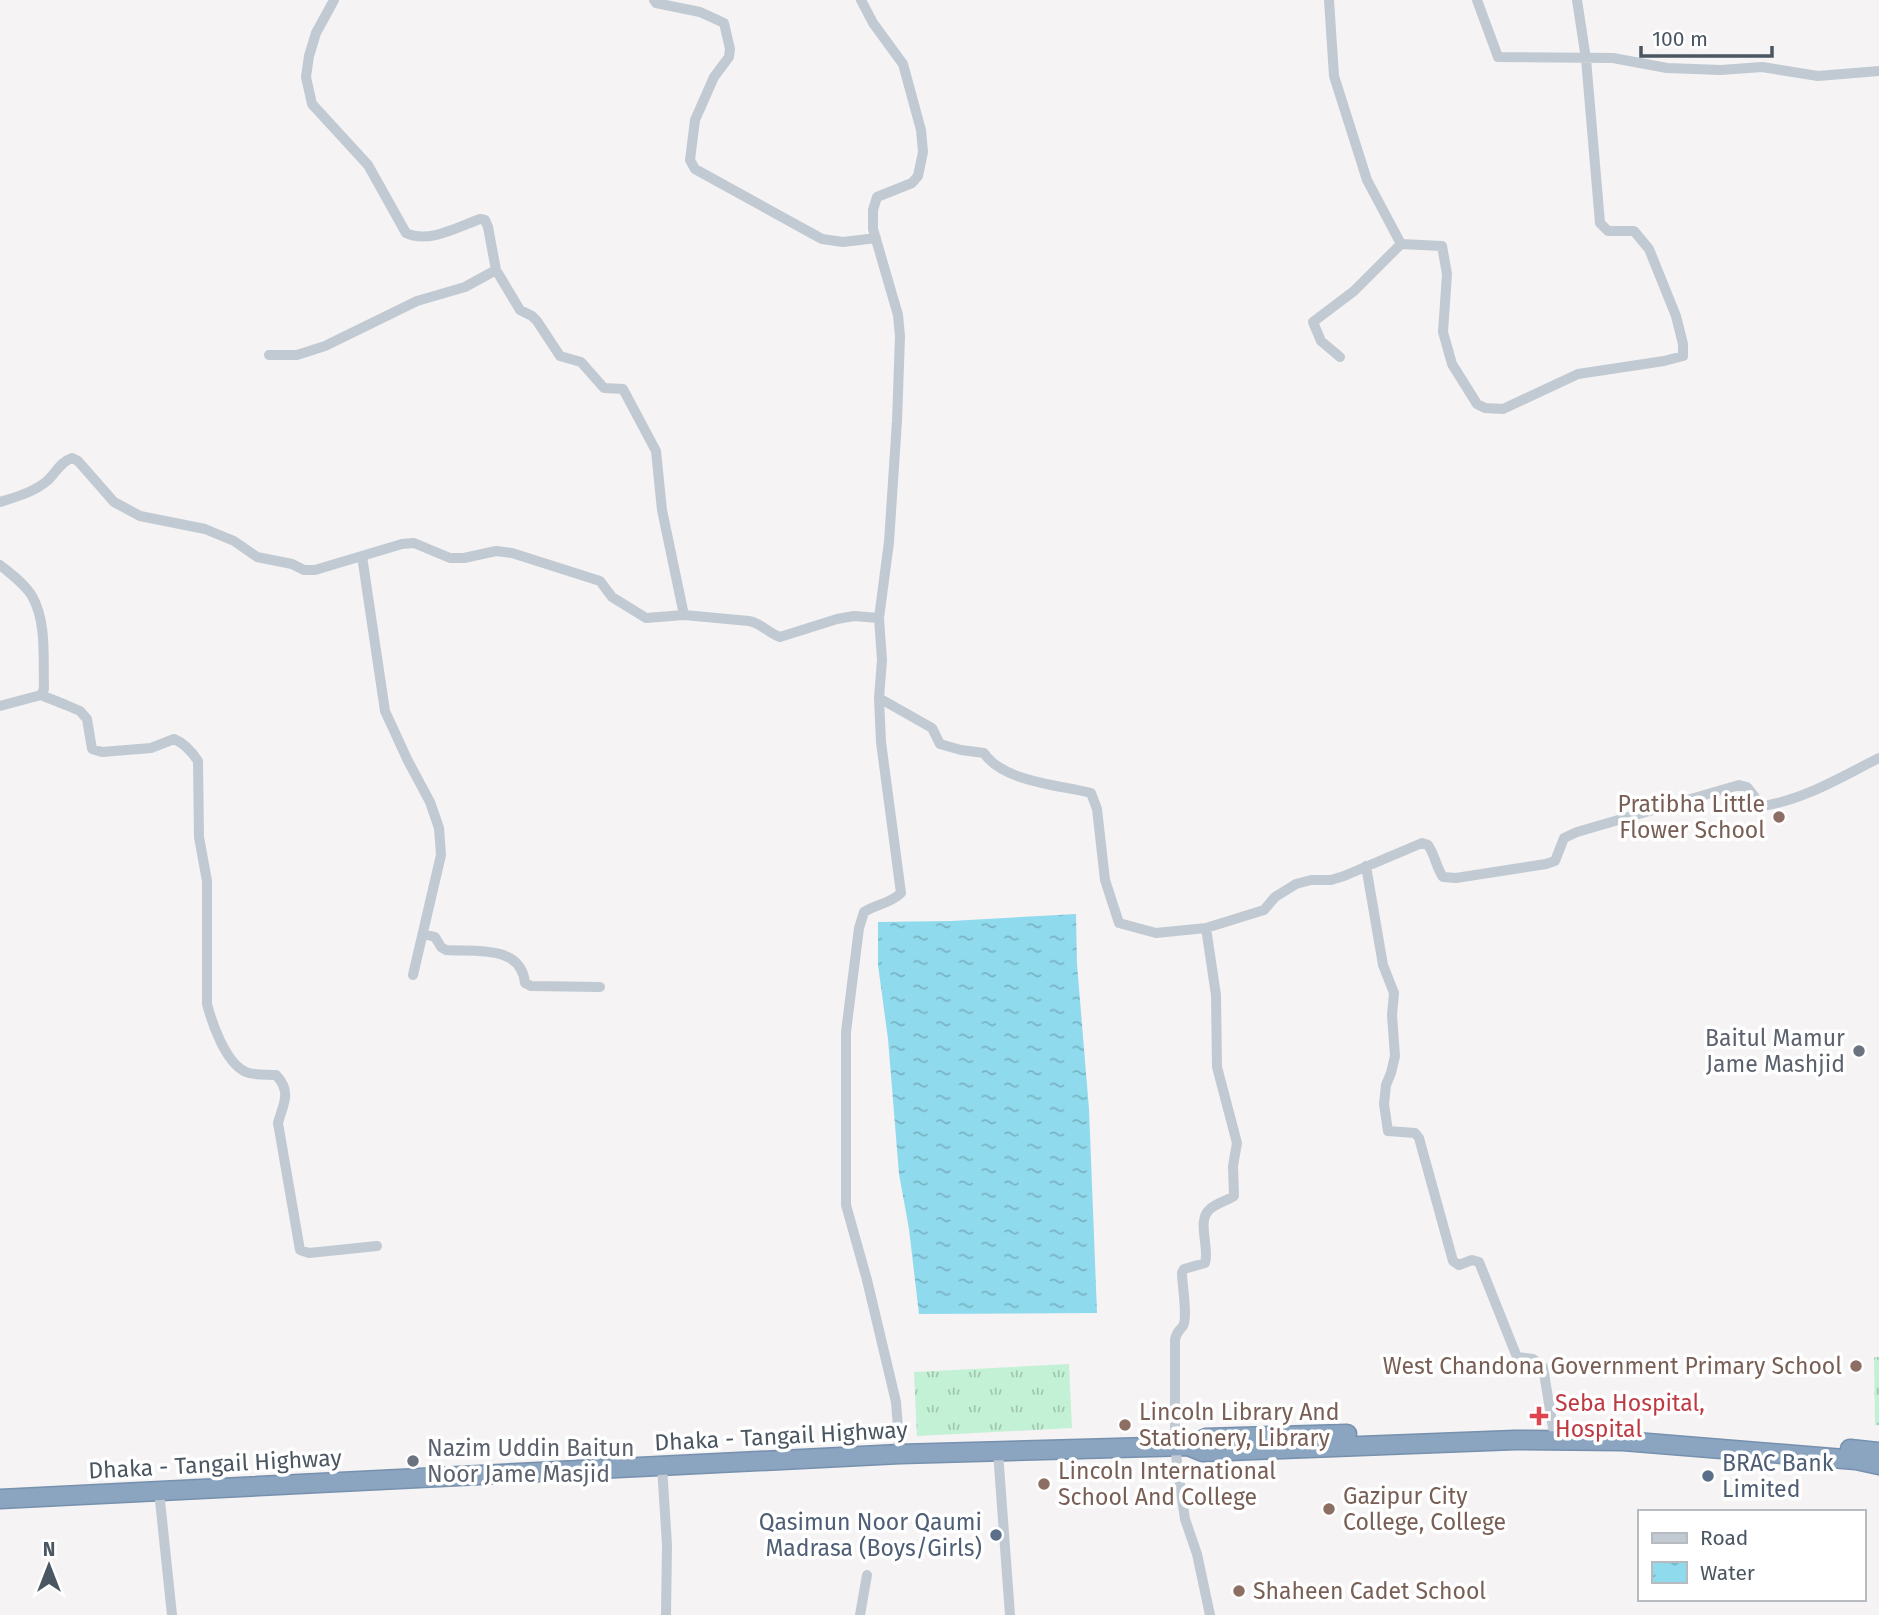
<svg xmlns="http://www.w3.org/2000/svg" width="1879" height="1615" viewBox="0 0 1879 1615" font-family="'Fira Sans',sans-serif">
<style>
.grass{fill:url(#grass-tufts)}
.water{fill:url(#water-ripples)}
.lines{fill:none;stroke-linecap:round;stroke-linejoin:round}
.highway-casing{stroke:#7690ad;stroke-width:21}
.street{stroke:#c1cad2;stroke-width:10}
.highway{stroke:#8ba5c1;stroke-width:18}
.education-dot{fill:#8d6e63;stroke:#fff;stroke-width:2.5}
.worship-dot{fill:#6b7280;stroke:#fff;stroke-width:2.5}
.health-dot{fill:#e0444e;stroke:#fff;stroke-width:2.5}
.service-dot{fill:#5c6f8a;stroke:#fff;stroke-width:2.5}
.labels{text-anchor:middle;stroke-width:7;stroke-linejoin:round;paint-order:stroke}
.education-label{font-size:23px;fill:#785e54;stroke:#fff;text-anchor:start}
.worship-label{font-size:23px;fill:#5b616d;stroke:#fff;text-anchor:end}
.health-label{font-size:23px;fill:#be3a42;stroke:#fff;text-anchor:start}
.street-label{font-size:23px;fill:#4a5661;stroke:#fff}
.service-label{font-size:23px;fill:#4e5e75;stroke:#fff;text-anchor:start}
</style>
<defs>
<pattern id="grass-tufts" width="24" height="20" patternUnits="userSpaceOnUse" patternTransform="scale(1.75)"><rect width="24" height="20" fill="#c3f1d5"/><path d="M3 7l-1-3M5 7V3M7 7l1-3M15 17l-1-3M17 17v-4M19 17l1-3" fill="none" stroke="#a0c6b0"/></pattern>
<pattern id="water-ripples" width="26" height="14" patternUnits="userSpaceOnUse" patternTransform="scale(1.75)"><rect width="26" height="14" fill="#90daee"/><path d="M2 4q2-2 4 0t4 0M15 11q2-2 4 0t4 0" fill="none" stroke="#78b4c4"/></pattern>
</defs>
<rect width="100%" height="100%" fill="#f5f3f3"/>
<path class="grass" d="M1874,1357H1879V1425H1875Z
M1069,1364L1072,1428L917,1436L914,1372Z"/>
<path class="water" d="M1076,914L1077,964L1089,1109L1097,1313L919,1314L909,1229L899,1174L888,1039L878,965V922L951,921Z"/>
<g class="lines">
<g class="highway-casing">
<path id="highway" d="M1188,1446L1206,1438L1347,1434
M1850,1449L1879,1452
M0,1499L900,1454L1188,1446L1203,1452L1515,1440L1623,1441L1856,1460L1879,1465"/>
</g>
<path class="street" d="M334,0L316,33L309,56L306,77L312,104L368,165L406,233C428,244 458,227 480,219L485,220L488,227L496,270L520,310L532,316L537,321L560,356L581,362L604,388L623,389L656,451L662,510L684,615
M654,0L656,3L700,12L724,23L730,49L729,57L714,77L695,120L690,160L695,169L822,239L843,242L876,238
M861,0L873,23L903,64L921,130L923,152L918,176L912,183L877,197L873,210V229L898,315L900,336L897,421L889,542L879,618L882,660L879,698L881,742L901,893C890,904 876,904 864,912L859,928L846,1032V1205L867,1280L896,1402L900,1454
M1329,0L1334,76L1367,180L1401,244
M1477,0L1498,57L1613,58L1667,68L1721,70L1762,67L1818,76L1879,71
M269,355H297L325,346L417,301L465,287L496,270
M1340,357L1321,341L1313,322L1354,291L1401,244L1442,246L1447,274L1443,332L1452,364L1477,404L1485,408L1503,409L1578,374L1664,361L1683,356V344L1676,316L1649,249L1634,231H1608L1600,223L1586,59L1577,0
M0,502C16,497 34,492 47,481C56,473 60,462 72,458L78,461L114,502L140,516L205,529L234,541L257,557L292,564L304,570H315L402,544L414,543L450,558H464L496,551L512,553L600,581L612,597L646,618L684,615L749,621C761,623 768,633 780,637L837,619L854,616L879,618
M362,556L385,711L408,761L430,802L439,828L441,855L413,975
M0,565C11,574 25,584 32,596C47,622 43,660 44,689L41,695
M879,698L932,728L940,744L961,750L984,753C1003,782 1060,785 1091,793L1097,809L1105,880L1119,923L1156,933L1206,928L1264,910L1275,897L1296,884L1311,880H1331L1344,876L1422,843L1428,845C1435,855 1436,867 1443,877L1456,878L1546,864L1555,861L1564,838L1577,832L1739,785L1747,787L1762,806C1804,800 1841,777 1879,758
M0,706L41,695L66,705L80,711L87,719L92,749L102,752L151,748L174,739C184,743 192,752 198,761L199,837L207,881V1004C212,1023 225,1061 244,1071C252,1076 267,1074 276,1075C293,1093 282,1106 278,1123L300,1250L309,1253L377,1246
M1366,866L1383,965L1394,993L1392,1015L1395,1056L1391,1073L1386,1085L1384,1104L1388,1131L1415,1133L1419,1138L1453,1261L1459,1265L1472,1260L1479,1262L1517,1357L1533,1359L1543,1367L1553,1428
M1206,928L1216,995L1217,1067L1237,1143L1233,1166L1234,1196C1226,1201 1217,1203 1210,1209C1196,1221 1210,1247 1205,1263L1184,1269L1182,1273C1182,1284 1188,1318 1183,1326C1179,1331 1176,1332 1175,1340V1447L1181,1492L1185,1519L1197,1554L1210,1615
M424,934L435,937L441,947L446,950C474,952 521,944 525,983L531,986L600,987
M998,1452L1010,1615
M662,1466L667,1545L666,1615
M159,1491L172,1615
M860,1615L867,1575"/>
<use href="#highway" class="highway"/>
</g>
<g class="education-dot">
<circle cx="1779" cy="817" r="7"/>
<circle cx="1856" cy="1366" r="7"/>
<circle cx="1125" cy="1425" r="7"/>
<circle cx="1044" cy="1484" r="7"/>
<circle cx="1329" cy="1509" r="7"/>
<circle cx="1239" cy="1591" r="7"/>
</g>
<g class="worship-dot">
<circle cx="1859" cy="1051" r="7"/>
<circle cx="413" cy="1461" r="7"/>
</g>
<path class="health-dot" d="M1535.5 1405.5h7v7h7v7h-7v7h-7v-7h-7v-7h7z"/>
<g class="service-dot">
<circle cx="1708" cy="1476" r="7"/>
<circle cx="996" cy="1535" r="7"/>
</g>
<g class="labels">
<g class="education-label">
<text x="1765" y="812" text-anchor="end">Pratibha Little<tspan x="1765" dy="26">Flower School</tspan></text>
<text x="1842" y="1374" text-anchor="end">West Chandona Government Primary School</text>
<text x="1139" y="1420">Lincoln Library And<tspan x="1139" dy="26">Stationery, Library</tspan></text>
<text x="1058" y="1479">Lincoln International<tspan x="1058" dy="26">School And College</tspan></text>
<text x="1343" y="1504">Gazipur City<tspan x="1343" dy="26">College, College</tspan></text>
<text x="1253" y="1599">Shaheen Cadet School</text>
</g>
<g class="worship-label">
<text x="1845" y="1046">Baitul Mamur<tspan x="1845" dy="26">Jame Mashjid</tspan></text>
<text x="427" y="1456" text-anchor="start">Nazim Uddin Baitun<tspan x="427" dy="26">Noor Jame Masjid</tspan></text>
</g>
<g class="health-label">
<text x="1555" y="1411">Seba Hospital,<tspan x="1555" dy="26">Hospital</tspan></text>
</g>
<g class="street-label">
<text transform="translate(781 1436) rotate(-3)" y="8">Dhaka - Tangail Highway</text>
<text transform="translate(215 1464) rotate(-3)" y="8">Dhaka - Tangail Highway</text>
</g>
<g class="service-label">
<text x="1722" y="1471">BRAC Bank<tspan x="1722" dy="26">Limited</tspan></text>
<text x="982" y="1530" text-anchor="end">Qasimun Noor Qaumi<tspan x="982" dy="26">Madrasa (Boys/Girls)</tspan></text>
</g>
</g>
<rect x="1638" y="1510" width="228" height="91" fill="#ffffff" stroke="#b7bbc0" stroke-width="2"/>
<rect x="1652" y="1533" width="35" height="10" fill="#c1cad2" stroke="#b7bbc0" stroke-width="2"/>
<text x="1700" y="1545" font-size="21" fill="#4a5661">Road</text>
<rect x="1652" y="1562" width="35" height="21" fill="url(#water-ripples)" stroke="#b7bbc0" stroke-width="2"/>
<text x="1700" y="1580" font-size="21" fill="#4a5661">Water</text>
<g transform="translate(49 1566)" stroke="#ffffff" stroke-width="5" paint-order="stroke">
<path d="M0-5L12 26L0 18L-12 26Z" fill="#4a5661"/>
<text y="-10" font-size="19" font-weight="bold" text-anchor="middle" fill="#4a5661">N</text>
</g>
<path d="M1641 46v10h131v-10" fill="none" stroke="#4a5661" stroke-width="3.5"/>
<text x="1652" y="46" font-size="21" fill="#4a5661" stroke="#ffffff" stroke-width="5" paint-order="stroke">100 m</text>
</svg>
